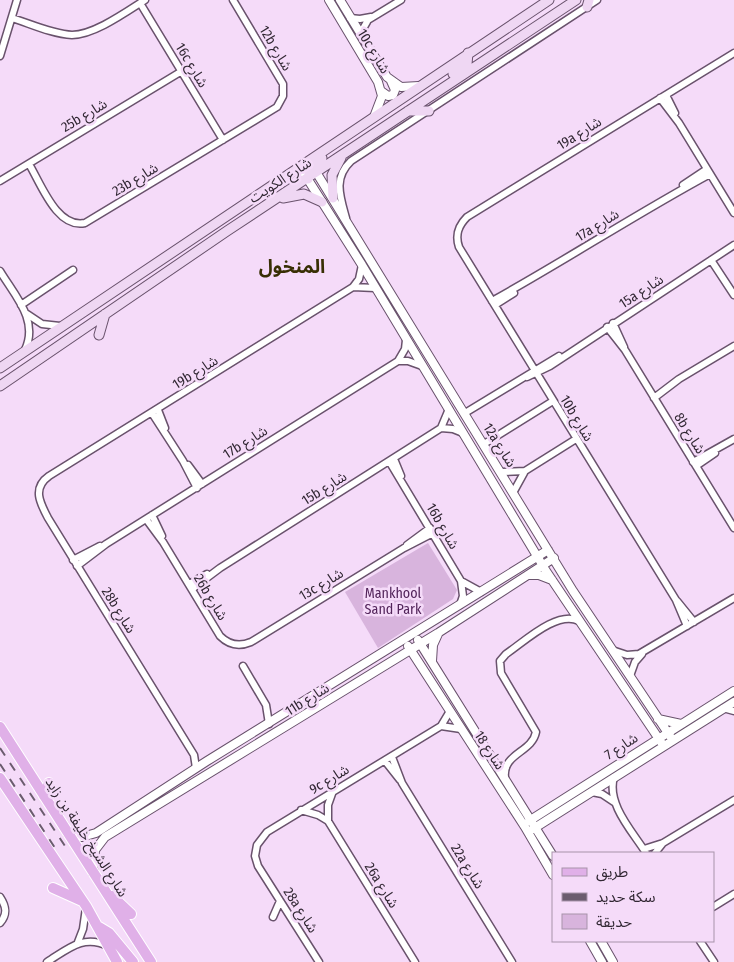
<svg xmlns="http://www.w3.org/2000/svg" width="734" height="962" viewBox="0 0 734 962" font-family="'Fira Sans Condensed','Noto Sans Arabic',sans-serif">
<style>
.green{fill:#d8b4dd}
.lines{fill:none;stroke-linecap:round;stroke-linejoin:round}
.minor-casing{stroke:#69526c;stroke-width:9}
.tertiary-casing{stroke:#69526c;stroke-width:10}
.secondary-casing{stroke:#69526c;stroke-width:11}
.primary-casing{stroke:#fff;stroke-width:12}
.minor{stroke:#fff;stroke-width:6}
.tertiary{stroke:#fff;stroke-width:8}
.secondary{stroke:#efd7f3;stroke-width:9}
.primary{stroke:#e0b0e8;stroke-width:10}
.rail{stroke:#6b5c6e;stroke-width:2;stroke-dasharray:9 9;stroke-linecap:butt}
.labels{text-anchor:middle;stroke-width:5;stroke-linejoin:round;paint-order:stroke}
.street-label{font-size:14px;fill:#312733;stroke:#f5dbf9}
.park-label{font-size:14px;fill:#52245a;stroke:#f5dbf9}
.district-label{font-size:19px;font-weight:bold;fill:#382f04;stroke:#f5dbf9}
</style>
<rect width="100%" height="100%" fill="#f5dbf9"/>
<path class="green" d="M428,543L457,590L453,599L378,648L345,592Z"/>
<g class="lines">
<g class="minor-casing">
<path id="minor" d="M140,3L223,140
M12,18C31,24 52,34 72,35C94,35 126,12 145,0
M350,18L360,19L371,17
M360,34L368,20L401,0
M0,56L17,0
M666,95L675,113
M660,98L679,123L734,213
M29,164C41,184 57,229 85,223L277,107L283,96V84L233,0
M0,181L182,71
M683,185L707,169
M346,218C340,196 333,178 351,161L597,0
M711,260L734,295
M0,271C15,296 39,320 25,350
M353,287L375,288
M492,301C566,260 636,214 710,174
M21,305L73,270
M495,305L514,293
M27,314L42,324L60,326
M613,323L624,347
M607,327L625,350L734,528
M398,361H408L422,366
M527,377L550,366L734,245
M654,398L679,379L734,346
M158,410L165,428
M152,413L183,461L197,488
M465,413L559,356
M441,428L453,429L463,433
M484,444L553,401
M394,459L401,476
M389,461L461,581L463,596L460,605
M693,462L734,439
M188,465L202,484
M696,466L715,453
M502,472L525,471L576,439
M514,491L525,471
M152,515L162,536
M146,519L163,542L220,636C229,645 239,647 251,642L404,548L433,533
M407,545L430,528
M73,560L100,546
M77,566L106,544L398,361L405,349L406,340
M461,581L481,592
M189,584L207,574
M192,589L220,568L441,428L449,409
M677,601L694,622
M687,626L676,600L459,247C455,235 458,226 467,217L734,53
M615,651L627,655L639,654L734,598
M243,666L266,705L269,724
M630,676L635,662L642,654
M723,708L734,711
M441,726L461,729
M392,757L402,783L512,962
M385,761L400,780
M196,768L194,755L48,518C40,503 32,488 49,476L353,287L359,279L362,265
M614,777C606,804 633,832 646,853
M505,778C502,753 532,753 536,732L501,673L500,661L506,654C524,642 557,610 579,621
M592,792L602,794L614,802
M301,810L318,815L328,821L415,962
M328,821V805L333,791
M644,849L663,843L734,800
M655,853L663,843
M0,897C6,906 8,914 0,923
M713,907L734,894
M273,917L280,901
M700,941L714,962
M78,942L83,929L86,908
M47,962C68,949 83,934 108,946
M319,962L258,866L255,856L257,845L267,832L441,726L450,711"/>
</g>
<g class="tertiary-casing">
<path id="tertiary" d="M329,0L378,82L382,96L374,117
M340,0L387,77L401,87L419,86
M381,91L388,96L393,95L395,90L391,81
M300,167L362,265L546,571L663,745
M313,167L573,591L672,739
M528,575H539L552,580
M418,640L553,856
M408,646L525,827L553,875
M432,661L433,645L438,634
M658,719L681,724
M529,821L734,691
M533,829L734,702
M68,834L82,837L96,833L207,761L548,550
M93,873L95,850L105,837L438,633L554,558
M590,941L602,962
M601,941L613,962"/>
</g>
<g class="secondary-casing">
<path id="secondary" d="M587,7L589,0
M453,74L467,64L468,53
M408,111H429
M308,179L310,169L322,158
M283,198L304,194L322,202
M333,198L332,175L341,158
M99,335L105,314
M0,368L549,0
M0,386L227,231L576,0"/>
</g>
<g class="primary-casing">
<path id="primary" d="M0,727L151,962
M0,778L86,906L117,962
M44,796L49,783
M53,888L82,901
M112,896L131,914
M99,927L109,933L133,962"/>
</g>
<use href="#minor" class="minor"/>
<use href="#tertiary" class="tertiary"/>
<use href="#secondary" class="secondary"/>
<use href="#primary" class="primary"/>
<path class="rail" d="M0,748L65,846
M0,764L57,851"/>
</g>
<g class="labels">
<g class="street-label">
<text transform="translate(276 48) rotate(59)" y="5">12b شارع</text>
<text transform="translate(374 51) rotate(59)" y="5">10c شارع</text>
<text transform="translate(192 65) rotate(59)" y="5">16c شارع</text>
<text transform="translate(84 115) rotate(-31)" y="5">25b شارع</text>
<text transform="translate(579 133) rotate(-32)" y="5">19a شارع</text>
<text transform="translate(135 179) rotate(-31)" y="5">23b شارع</text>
<text transform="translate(280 180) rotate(-33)" y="5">شارع الكويت</text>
<text transform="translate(597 225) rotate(-32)" y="5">17a شارع</text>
<text transform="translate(641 291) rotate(-33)" y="5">15a شارع</text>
<text transform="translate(195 372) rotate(-32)" y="5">19b شارع</text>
<text transform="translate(577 418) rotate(59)" y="5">10b شارع</text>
<text transform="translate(690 433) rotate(58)" y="5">8b شارع</text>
<text transform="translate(245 442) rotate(-32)" y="5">17b شارع</text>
<text transform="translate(500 445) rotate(58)" y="5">12a شارع</text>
<text transform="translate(324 488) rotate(-32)" y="5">15b شارع</text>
<text transform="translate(443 526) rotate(60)" y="5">16b شارع</text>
<text transform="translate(321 584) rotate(-31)" y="5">13c شارع</text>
<text transform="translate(211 597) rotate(59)" y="5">26b شارع</text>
<text transform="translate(119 610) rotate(58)" y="5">28b شارع</text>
<text transform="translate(307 699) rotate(-32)" y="5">11b شارع</text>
<text transform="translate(621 746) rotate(-33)" y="5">شارع 7</text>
<text transform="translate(490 750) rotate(57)" y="5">شارع 18</text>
<text transform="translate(329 779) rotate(-31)" y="5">9c شارع</text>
<text transform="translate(87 837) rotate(57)" y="5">شارع الشيخ خليفة بن زايد</text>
<text transform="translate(468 866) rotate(58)" y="5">22a شارع</text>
<text transform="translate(382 885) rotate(58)" y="5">26a شارع</text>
<text transform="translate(301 910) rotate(57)" y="5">28a شارع</text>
</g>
<g class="park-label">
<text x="393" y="598">Mankhool<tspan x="393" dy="16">Sand Park</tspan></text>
</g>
<g class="district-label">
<text x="292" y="273">المنخول</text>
</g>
</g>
<rect x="552" y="852" width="162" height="90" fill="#f5dbf9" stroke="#a793aa"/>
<rect x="562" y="868" width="25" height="8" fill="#e0b0e8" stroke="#a793aa"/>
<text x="596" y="877" font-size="15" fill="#312733">طريق</text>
<rect x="562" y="893" width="25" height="8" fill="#6b5c6e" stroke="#a793aa"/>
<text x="596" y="902" font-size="15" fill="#312733">سكة حديد</text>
<rect x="562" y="914" width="25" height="15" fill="#d8b4dd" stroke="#a793aa"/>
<text x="596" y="927" font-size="15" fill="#312733">حديقة</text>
</svg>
